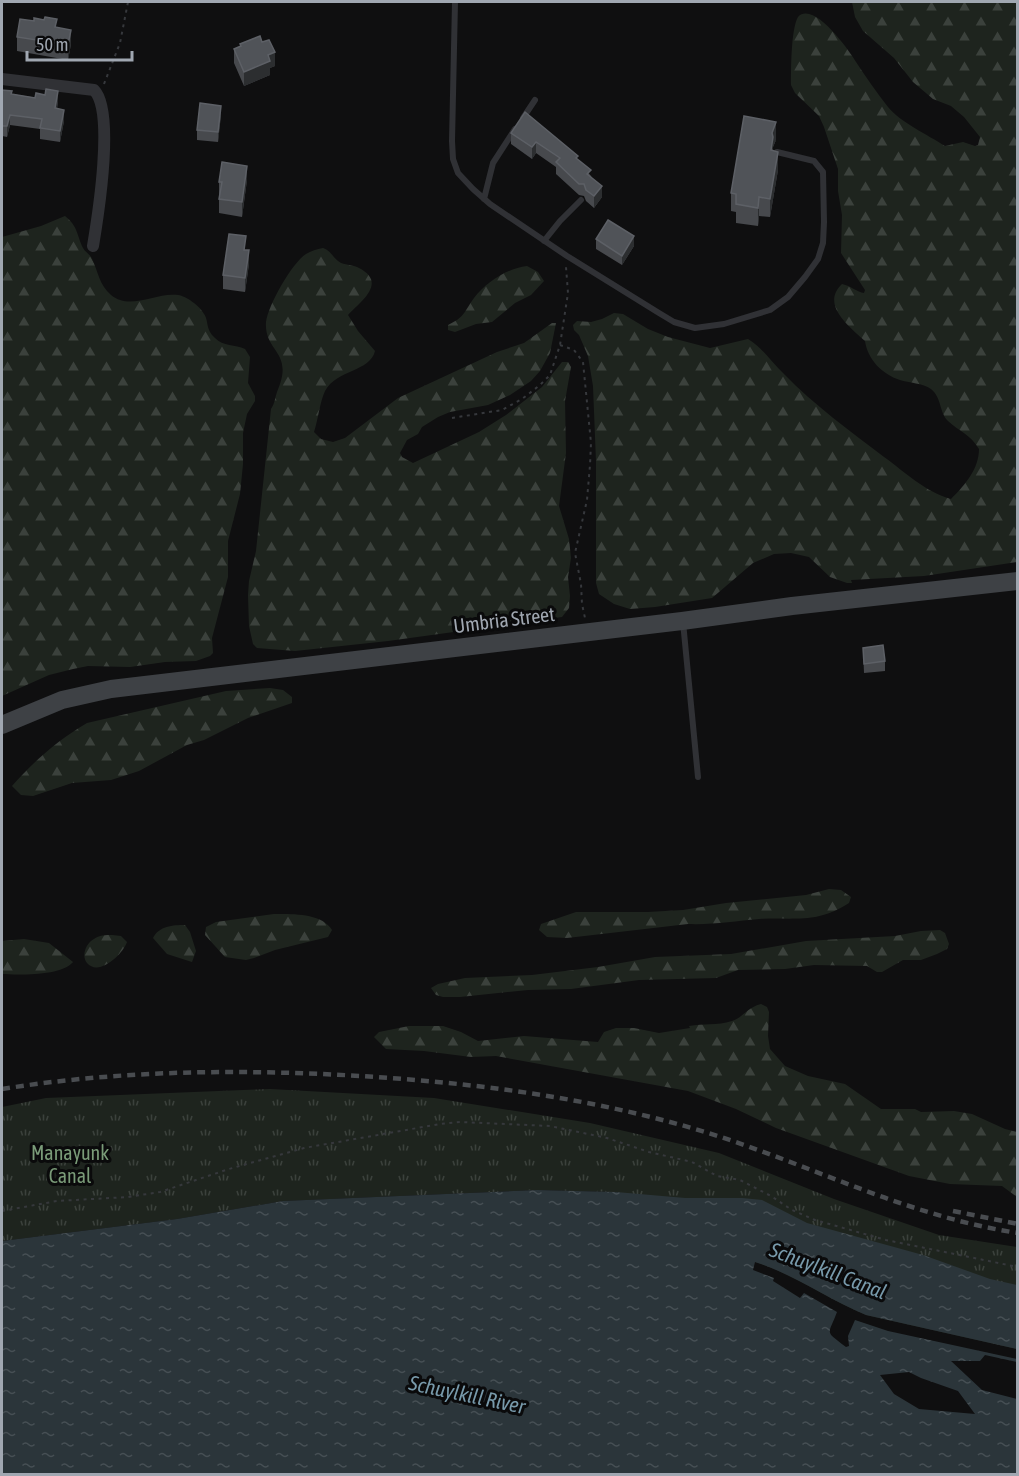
<svg xmlns="http://www.w3.org/2000/svg" width="1019" height="1476" viewBox="0 0 1019 1476" font-family="'Asap Condensed',sans-serif">
<style>
.forest{fill:url(#forest-firs)}
.park{fill:url(#park-tufts)}
.water{fill:url(#water-ripples);fill-rule:evenodd}
.lines{fill:none;stroke-linecap:round;stroke-linejoin:round}
.path{stroke:#36383c;stroke-width:2;stroke-dasharray:3 4.5;stroke-linecap:butt}
.lane{stroke:#303135;stroke-width:6}
.street{stroke:#303135;stroke-width:12}
.secondary{stroke:#3e4145;stroke-width:18}
.rail{stroke:#494c50;stroke-width:4.5;stroke-dasharray:8 6;stroke-linecap:butt}
.wall{fill:#47494d}
.shaded-wall{fill:#2c2e30}
.building{fill:#505358;stroke:#5d6066;stroke-width:1.5}
.labels{text-anchor:middle;stroke-width:6;stroke-linejoin:round;paint-order:stroke}
.street-label{font-size:20px;fill:#a0a7b1;stroke:#0a0a0b}
.park-label{font-size:20px;fill:#7a9b78;stroke:#0a0a0b}
.water-label{font-size:21px;font-style:italic;fill:#789aab;stroke:#0a0a0b}
</style>
<defs>
<pattern id="forest-firs" width="22" height="20" patternUnits="userSpaceOnUse" patternTransform="scale(1.5)"><rect width="22" height="20" fill="#1e241e"/><path d="M5 1l3.5 6h-7zM16 11l3.5 6h-7z" fill="#3b413c"/></pattern>
<pattern id="park-tufts" width="24" height="20" patternUnits="userSpaceOnUse" patternTransform="scale(1.5)"><rect width="24" height="20" fill="#1e241e"/><path d="M3 7l-1-3M5 7V3M7 7l1-3M15 17l-1-3M17 17v-4M19 17l1-3" fill="none" stroke="#3b413c"/></pattern>
<pattern id="water-ripples" width="26" height="14" patternUnits="userSpaceOnUse" patternTransform="scale(1.5)"><rect width="26" height="14" fill="#2b353a"/><path d="M2 4q2-2 4 0t4 0M15 11q2-2 4 0t4 0" fill="none" stroke="#464f54"/></pattern>
</defs>
<rect width="100%" height="100%" fill="#0f0f10"/>
<path class="forest" d="M852,2H1017V562L924,576L851,580L852,583H847L830,577L809,557L791,553L774,554L753,563L712,598L655,607L630,609L614,604L599,594L596,583V461L593,386L588,356L579,335L574,330L573,325L577,321L591,322L602,319L614,313L623,314L648,329L668,337L710,348L748,339C763,348 771,362 784,374C814,405 850,431 884,457C905,472 925,492 951,499C965,485 979,469 979,449C970,434 960,432 948,421C939,412 942,398 931,389C923,383 909,383 900,380C882,374 868,360 865,341C850,327 820,305 842,284C851,286 857,292 864,293L865,290L841,253L842,215L838,191V169L824,127L819,116L795,93L791,85C791,70 791,29 798,17C814,0 850,52 856,62C866,77 877,93 888,107C900,122 928,135 945,146L963,142L975,146L978,145L980,137L964,117L951,106L933,99L913,82L894,58L863,31L855,17Z
M65,216C78,226 77,236 83,248C85,252 90,254 92,259C98,271 99,285 111,295C130,311 156,292 178,295C186,296 200,306 204,314C209,321 205,329 215,338C223,347 235,344 245,349L250,357L248,383L255,396V401L247,414L243,433V464L240,494L228,541V577L212,638L213,653L210,656L196,661L165,662L130,667L88,666L73,669L49,675L2,696V237L41,226Z
M323,248C332,251 333,259 341,263C347,265 354,265 359,268C388,283 360,302 348,315L358,331L375,351C370,372 337,369 325,391C320,401 318,420 314,432L321,439L333,442L345,438L398,398L497,352L524,343L552,323H556L550,353L540,371L531,381L510,395L488,405L450,412L438,417L422,427L418,434L407,440L400,453L402,457L413,463L479,432L506,415L542,387L562,362H568L571,367L565,401L566,453L559,506L569,539L571,558L568,577L570,596L569,608L562,617L388,641L295,651L257,648L253,644L249,626L248,595L249,581L256,551L271,409C275,403 275,398 277,392C295,351 264,353 266,322C268,305 292,263 306,254C311,251 317,249 323,248Z
M527,266L538,272L544,281L531,295L515,303L492,322L476,324L455,332L448,330V325C465,317 464,312 474,298C486,282 508,268 527,266Z
M270,688L283,690L292,697V703L248,718L204,740L187,745L139,771L111,780L72,783L33,796L21,795L12,786C34,761 58,740 87,723L226,691Z
M829,889L841,890L851,897L849,903C817,924 794,917 759,919C735,921 712,925 688,924L567,938L547,937L539,930L541,924L576,912H648L683,910L726,903L806,895Z
M274,914C292,914 322,913 332,930L328,937L275,950L254,958L246,960L225,957L205,935L206,927L216,922Z
M185,925L190,932L196,951L192,962L167,954L153,938C159,926 173,925 185,925Z
M940,930L945,933L949,944L947,949L937,954L921,960H903L882,972H877L867,966L814,965L785,969L738,970L716,978L639,980L571,989L528,990L460,997H443L436,995L431,988L438,984L465,978L532,975L598,967L655,957L731,954L806,941L895,936L921,931Z
M112,935L121,936L127,942C123,954 99,977 87,963C81,956 86,943 94,939C99,935 106,935 112,935Z
M24,939L49,943L73,962C62,976 18,975 2,974V941Z
M761,1004L767,1007L769,1012L768,1036L770,1049L785,1066L808,1076L845,1084L881,1109H915L921,1112L954,1111L972,1114L1005,1129L1017,1132V1197L1002,1186L950,1184L909,1176L776,1128L736,1109L688,1091L496,1056L471,1057L424,1051L386,1049L374,1037L379,1032L409,1026H443L461,1032L478,1041L524,1036L598,1042L604,1032L616,1028H634L659,1033L690,1028L689,1026C704,1023 717,1026 732,1021C744,1017 746,1008 761,1004Z"/>
<path class="park" d="M270,1089L434,1098L590,1123L719,1153L834,1199L939,1235L1017,1247V1349L866,1315C827,1299 794,1274 755,1262L616,1192L537,1190L283,1201L177,1219L2,1241V1107L46,1098Z"/>
<path class="water" d="M537,1190L616,1192L685,1198H742L762,1200L807,1223L923,1255L990,1279L1017,1285V1349L866,1315C827,1299 794,1274 755,1262L753,1270L774,1278L773,1281L800,1298L804,1293L837,1312C828,1336 824,1330 846,1347L849,1346L848,1336L855,1320L888,1331L1017,1359V1362L985,1355L980,1361H951L982,1390L1017,1399V1474H2V1241L177,1219L283,1201ZM909,1372L921,1378L958,1391L975,1414L919,1409L894,1394L880,1375Z"/>
<g class="lines">
<path class="path" d="M104,84L120,43L128,2
M560,345L574,350L583,362L591,443L590,465L587,500L575,553L581,584L582,604L585,618
M452,418L502,410L522,399L540,385L550,375L560,345L568,293L566,267
M2,1211L57,1201L128,1197L160,1192L229,1169L304,1148L440,1124L460,1122L550,1126L607,1138L649,1152L692,1162L717,1176L740,1180L771,1196L792,1210L815,1220L886,1240L1018,1267"/>
<path class="lane" d="M455,2L452,141L453,159L458,173L473,189L490,204L567,256L659,313L674,322L695,328L724,324L770,310L788,297L805,277L818,259L823,243L824,222L823,172L814,161L777,152
M523,118L535,100
M484,199L493,163L515,129
M544,241L560,221L581,200
M683,622L698,777"/>
<path class="street" d="M2,79L94,90C115,111 98,216 93,246"/>
<path class="secondary" d="M2,725L62,700L111,689L682,621L792,606L1018,581"/>
<path class="rail" d="M2,1089C121,1070 240,1069 361,1076C474,1083 586,1097 695,1129C804,1161 904,1216 1018,1233
M953,1211L1018,1224"/>
</g>
<path class="wall" d="M57,28L71,44L68,60L17,51V37Z
M240,44L275,66L270,68V75L244,86L234,63V49L240,47Z
M2,90L12,94L58,101L57,109L64,121L60,142L40,139V129L10,125L7,137L2,136Z
M525,112L578,160L591,176L602,197L594,208L586,201L584,196L579,195L556,174V167L536,153L532,159L511,144V133Z
M221,115L218,142L197,140V130Z
M776,140L773,147V151L778,170L770,217L759,216L758,226L736,223V212L731,211V193Z
M247,180L242,217L219,213V182Z
M596,239L634,246L622,265L596,249Z
M246,250L249,264L245,292L223,289V275Z
M863,648L885,661V671L864,673Z"/>
<path class="shaded-wall" d="M71,30V44L68,60V45Z
M275,52V66L270,68V75L244,86V72L268,55Z
M58,91V101L55,119V108Z
M221,106V115L218,142V132Z
M64,110V121L60,142V131Z
M10,115V125L7,137V126Z
M776,122V140L773,147V156L771,150L772,133Z
M536,142V153L532,159V147Z
M778,152V170L770,217V199Z
M247,166V180L242,217V202Z
M602,186V197L594,208V196Z
M759,197V216L758,226V208Z
M634,236V246L622,265V256Z
M249,250V264L245,292V278Z"/>
<path class="building" d="M45,17L57,19L55,27L71,30L68,45L17,37L20,19L34,21V18L44,20Z
M260,36L262,42L269,40L275,52L268,55L270,61L244,72L234,49L241,46L240,44Z
M46,89L58,91L55,108L64,110L60,131L40,128L42,119L10,115L7,126H2V90L12,91L11,94L35,98L36,93L45,95Z
M200,103L221,106L218,132L197,130Z
M525,112L578,156L576,158L591,170L587,174L602,186L594,196L586,190L584,184H579L556,162L560,158L536,142L532,147L511,133Z
M744,116L776,122L772,133L773,137L771,150L778,152L770,199L759,197L758,208L736,204V194L731,193Z
M222,162L247,166L242,202L219,199L222,182H219Z
M608,220L634,236L622,256L596,239Z
M229,234L246,236L244,250H249L245,278L223,275Z
M883,645L885,661L864,664L863,648Z"/>
<g class="labels">
<g class="street-label">
<text transform="translate(504 620) rotate(-7)" y="7">Umbria Street</text>
</g>
<g class="park-label">
<text x="70" y="1160">Manayunk<tspan x="70" dy="23">Canal</tspan></text>
</g>
<g class="water-label">
<text transform="translate(828 1271) rotate(21)" y="7">Schuylkill Canal</text>
<text transform="translate(467 1395) rotate(12)" y="7">Schuylkill River</text>
</g>
</g>
<rect width="1019" height="1476" fill="none" stroke="#a0a7b1" stroke-width="6"/>
<path d="M27 51v9h105v-9" fill="none" stroke="#a0a7b1" stroke-width="3"/>
<text x="36" y="51" font-size="18" fill="#a0a7b1" stroke="#0a0a0b" stroke-width="4.5" paint-order="stroke">50 m</text>
</svg>
